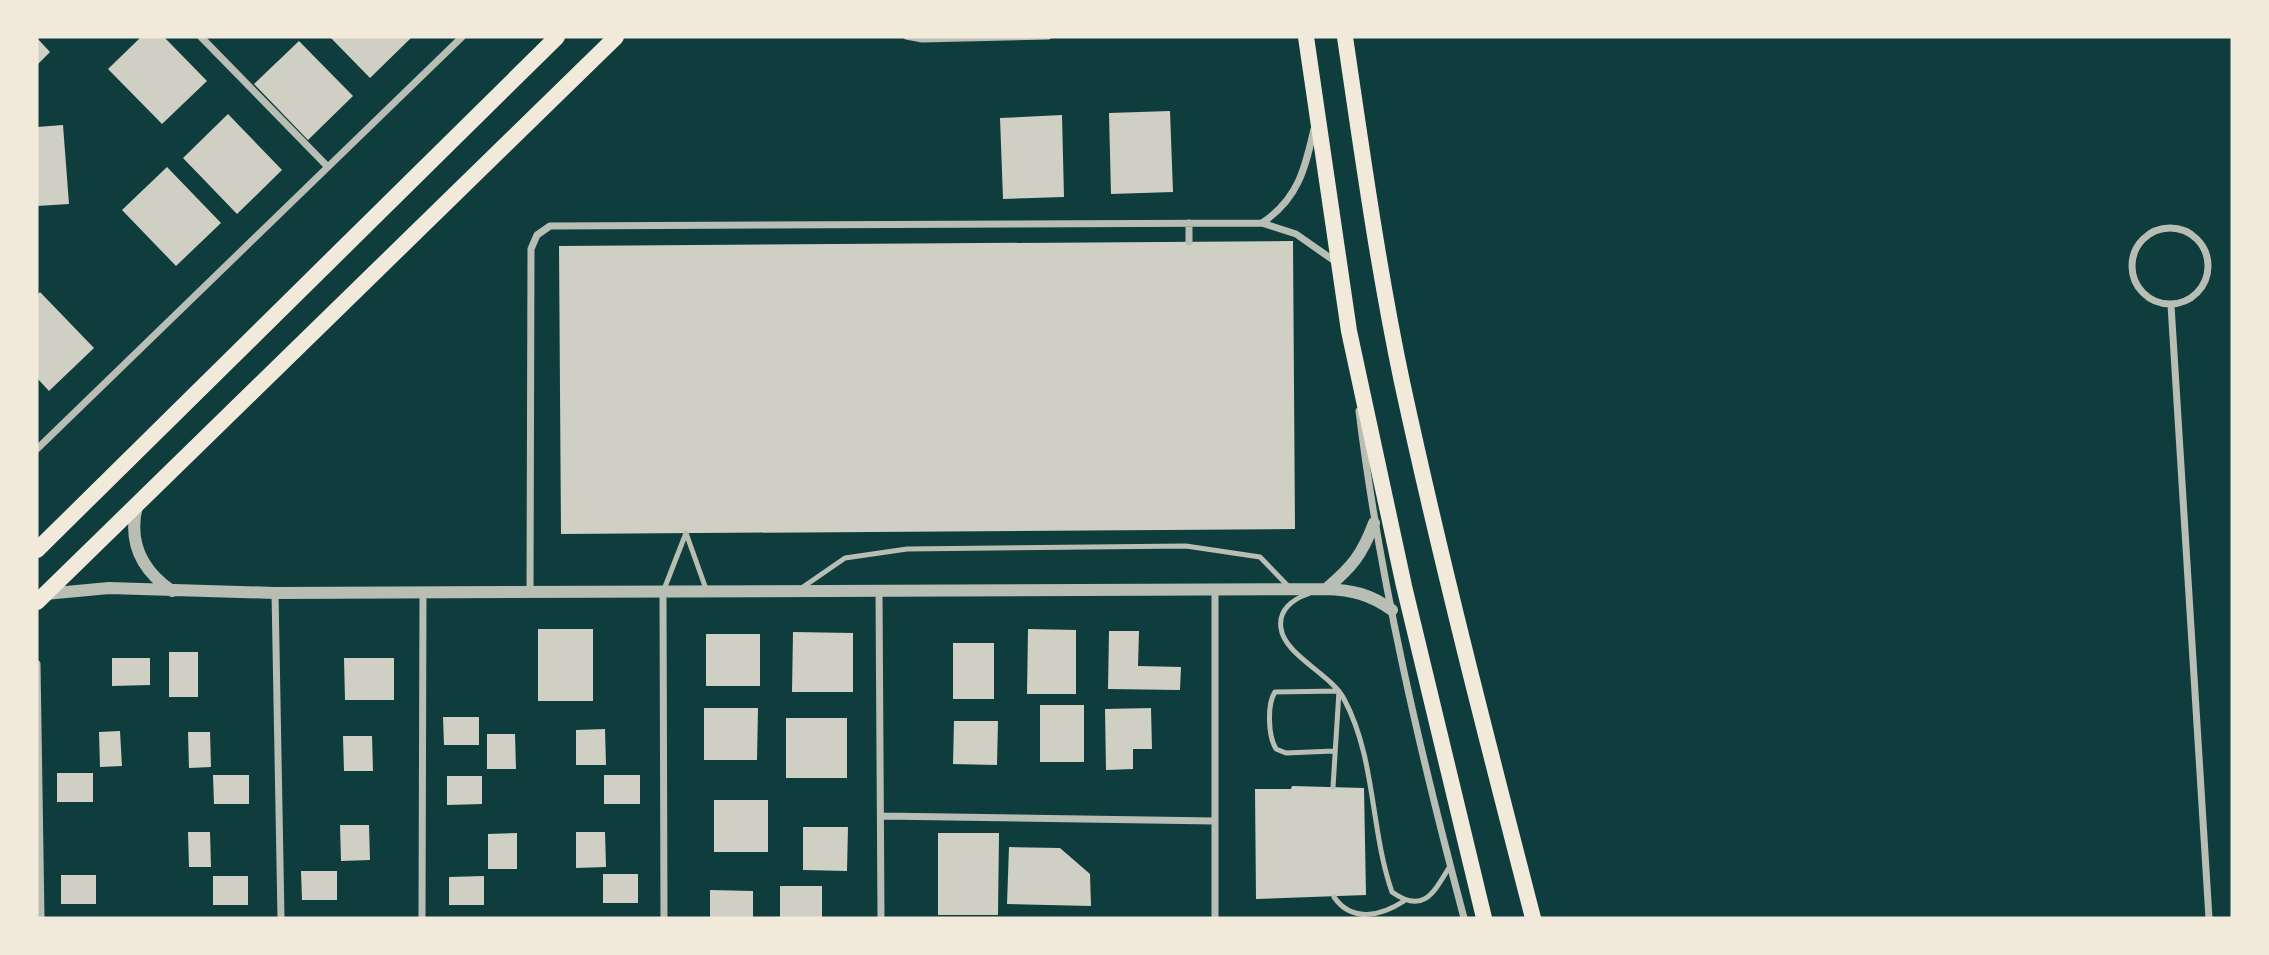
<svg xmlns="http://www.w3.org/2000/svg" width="2269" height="955" viewBox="0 0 2269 955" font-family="'Public Sans',sans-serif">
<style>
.building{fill:#cfcfc3}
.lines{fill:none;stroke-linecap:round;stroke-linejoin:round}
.service{stroke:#b8beb3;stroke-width:5}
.minor{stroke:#b8beb3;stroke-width:7}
.tertiary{stroke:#b8beb3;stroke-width:12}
.primary{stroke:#f1e9da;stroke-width:16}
.trunk{stroke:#f1e9da;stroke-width:16}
</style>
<rect width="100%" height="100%" fill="#0f3d3e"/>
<path class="building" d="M141,37H164L207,81L162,124L108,69Z
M330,37H412L370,78Z
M37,38L50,52L37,65Z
M299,41L353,96L308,140L254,84Z
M1170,111L1173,192L1111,194L1109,113Z
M228,114L282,170L237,214L183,158Z
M1062,115L1064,197L1003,199L1000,118Z
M63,125L69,204L37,206V127Z
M167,167L221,223L176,266L122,210Z
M1293,241L1295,529L561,534L559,246Z
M40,292L94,348L49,391L37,378V295Z
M538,629H593V701H538Z
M1028,629L1076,630V694H1027Z
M1109,631H1139L1138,666L1181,667L1180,690L1108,689Z
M793,632L853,633V692H792Z
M706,634H760V686H706Z
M953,643H994V699H953Z
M169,652H198V697H169Z
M112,658H150V685L112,686Z
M344,658H394V700H345Z
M1040,705H1084V762H1040Z
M704,708H758L757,760H704Z
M1151,708L1152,749H1133V769L1106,770L1105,709Z
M443,717H479V745H444Z
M786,718H847V778H786Z
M954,721H998L997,765L953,764Z
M605,729L606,765H576V730Z
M120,731L122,766L100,767L99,732Z
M188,732H210L211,767L189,768Z
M487,734H515L516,769H487Z
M343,736H372L373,771H344Z
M57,773H93V802H57Z
M213,775H249V804H214Z
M604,775H640V804H604Z
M447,776H482V804L447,805Z
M1292,786L1364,788L1366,895L1256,899L1255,789H1291Z
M714,800H768V852H714Z
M340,825H369L370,860L341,861Z
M803,827H848L847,871L803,870Z
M188,832H210L211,867H189Z
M576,832H605L606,867L576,868Z
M517,833V869H488V834Z
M938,833H999L998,915H938Z
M1009,847L1060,848L1090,874L1091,906L1007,904Z
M301,871H337V900H302Z
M603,874H638V903H603Z
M61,875H96V904H61Z
M213,876H248V905H213Z
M484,876V905H449V877Z
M780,886H822V918H780Z
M710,890L753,891V918H710Z"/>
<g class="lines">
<path class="service" d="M906,37L922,40L1049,37
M686,533L706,589
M803,587L845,558L907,549L1186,546L1260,557L1288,586
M663,592L686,533
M1308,594C1293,599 1278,610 1281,628C1284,655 1331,674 1344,699C1376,759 1370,829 1392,892C1424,915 1434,892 1450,866
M1333,787L1339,691L1275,692C1267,704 1268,736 1276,749L1286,753L1334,751
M1334,897C1352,923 1381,916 1404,901"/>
<path class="minor" d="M201,37L328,167
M1189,223V242
M1262,223C1298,199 1305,169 1314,129
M2132 266a38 38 0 1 1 76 0a38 38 0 1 1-76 0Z
M2171,305L2209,918
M1359,411C1380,582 1420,752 1464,918
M37,449L462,37
M1215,589V918
M879,590L881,918
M530,592L531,249L537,235L550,226L1262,223L1296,234L1336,262
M663,592L664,918
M275,593L281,918
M37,664L41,918
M881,816L1215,821
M422,918L423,592"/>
<path class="tertiary" d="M138,502C127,540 140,569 172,591
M1326,589C1352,567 1362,555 1374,523
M45,594L109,588L275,593L1326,589C1352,590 1370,594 1392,610"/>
<path class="primary" d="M37,550L557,37
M37,602L616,37"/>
<path class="trunk" d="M1306,37L1349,331L1404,586L1484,918
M1345,37C1362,152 1378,268 1402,382C1441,562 1487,740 1533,918"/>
</g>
<rect width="2269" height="955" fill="none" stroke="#f1e9da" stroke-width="77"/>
</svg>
